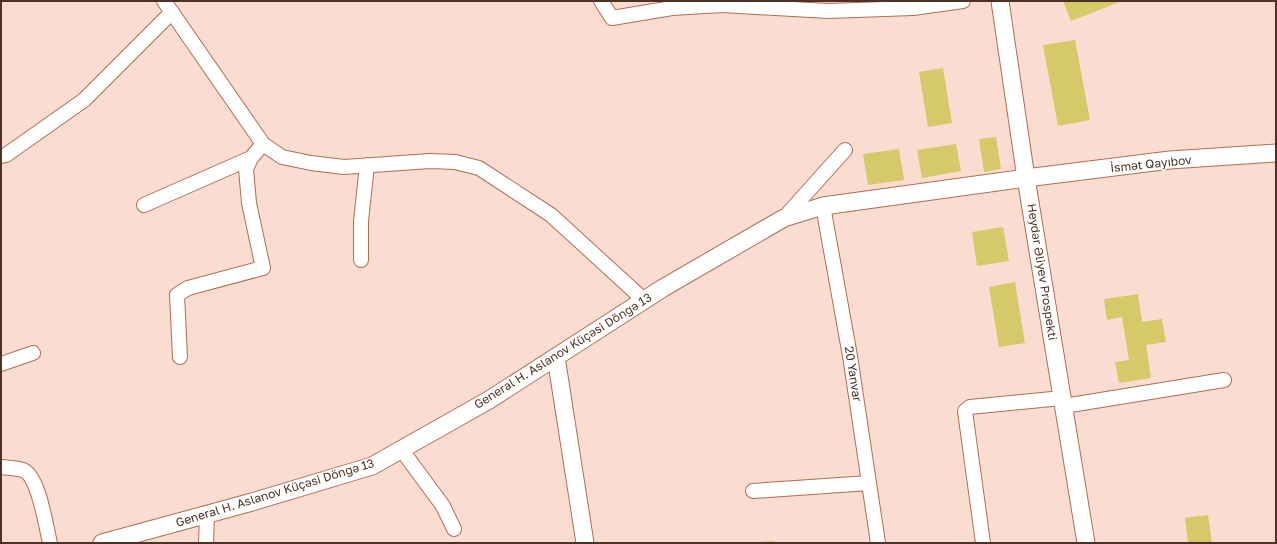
<svg xmlns="http://www.w3.org/2000/svg" width="1277" height="544" viewBox="0 0 1277 544" font-family="'Golos Text',sans-serif">
<style>
.building{fill:#d6c969}
.lines{fill:none;stroke-linecap:round;stroke-linejoin:round}
.minor-casing{stroke:#af6d53;stroke-width:16}
.major-casing{stroke:#af6d53;stroke-width:19}
.minor{stroke:#fff;stroke-width:14}
.major{stroke:#fff;stroke-width:17}
.labels{text-anchor:middle;stroke-width:3;stroke-linejoin:round;paint-order:stroke}
.street-label{font-size:12px;fill:#4e3126;stroke:#fff}
</style>
<rect width="100%" height="100%" fill="#fbdcd1"/>
<path class="building" d="M1063,1H1122L1071,21Z
M1075,40L1090,120L1058,126L1043,45Z
M943,68L952,123L928,127L919,72Z
M996,137L1001,169L984,172L979,139Z
M956,144L961,171L922,178L917,150Z
M899,149L904,180L868,185L863,154Z
M1003,227L1009,261L977,266L972,232Z
M1015,282L1025,343L999,347L989,287Z
M1138,294L1142,322L1162,319L1166,342L1146,345L1151,378L1119,383L1115,362L1129,360L1122,317L1107,320L1104,299Z
M1208,515L1212,543H1188L1185,518Z
M774,541V543H761L760,542Z"/>
<g class="lines">
<g class="minor-casing">
<path id="minor" d="M164,1L263,144L282,157L311,163L344,167L430,161L455,162L479,168L551,215L644,300
M601,1L612,18L672,8L722,5L828,11L913,8L963,1
M1,156L6,155L84,100L172,12
M144,205L251,158
M823,206L850,356L878,543
M784,218L845,150
M361,260V221L367,165
M180,357L177,295L188,288L263,268L249,203L246,169L251,158L263,144
M1,364L33,353
M1064,406L1224,380
M401,449L443,506L454,529
M1,467C8,468 16,468 23,470C39,476 46,527 50,543
M753,491L869,483
M206,543L207,515
M983,543L965,411L970,407L1062,398"/>
</g>
<g class="major-casing">
<path id="major" d="M1000,1L1026,178L1086,543
M556,357L585,543
M102,543L252,502L372,466L489,400L663,288L784,218L823,206L1026,178L1170,160L1276,153"/>
</g>
<use href="#minor" class="minor"/>
<use href="#major" class="major"/>
</g>
<g class="labels">
<g class="street-label">
<text transform="translate(1151 164) rotate(-6)" y="4">İsmət Qayıbov</text>
<text transform="translate(1042 272) rotate(81)" y="4">Heydər Əliyev Prospekti</text>
<text transform="translate(563 351) rotate(-32)" y="4">General H. Aslanov Küçəsi Döngə 13</text>
<text transform="translate(853 374) rotate(81)" y="4">20 Yanvar</text>
<text transform="translate(275 493) rotate(-17)" y="4">General H. Aslanov Küçəsi Döngə 13</text>
</g>
</g>
<rect width="1277" height="544" fill="none" stroke="#4e3126" stroke-width="4"/>
</svg>
